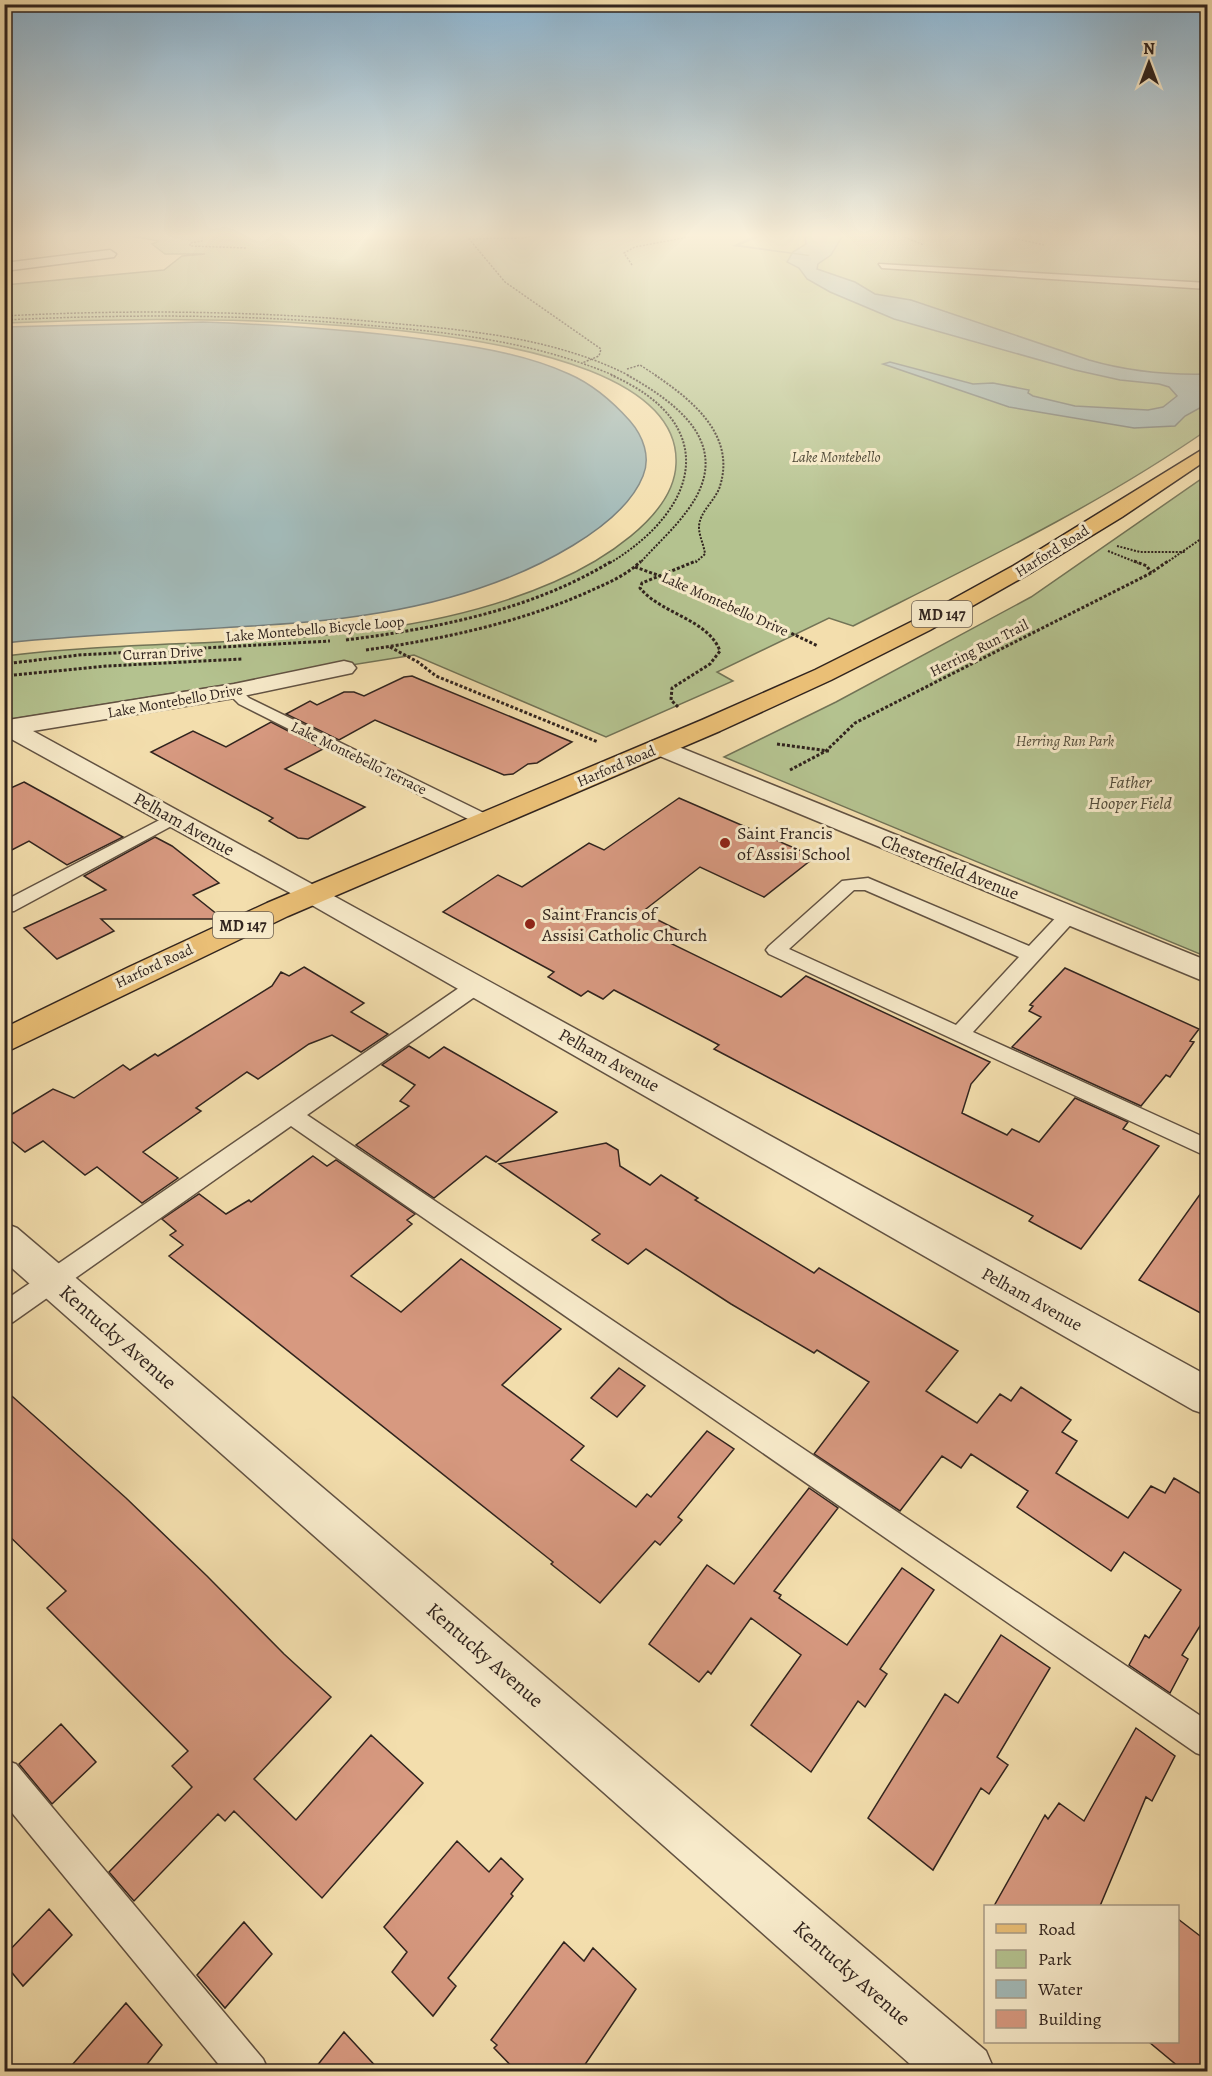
<svg xmlns="http://www.w3.org/2000/svg" width="1212" height="2076" viewBox="0 0 1212 2076" font-family="Alegreya,serif">
<style>
.green{fill:#b4c28f;stroke:#727356;stroke-width:1.5}
.water{fill:#a2b9b7;stroke:#757d7a;stroke-width:1.5}
.lines{fill:none;stroke-linecap:round;stroke-linejoin:round}
.stream{fill:#757d7a;fill-rule:evenodd}
.building{fill:#d79980;stroke:#31241e;stroke-width:1.5}
.service-casing{stroke:#625242;stroke-width:3}
.minor-casing{stroke:#625242;stroke-width:3}
.tertiary-casing{stroke:#625242;stroke-width:3}
.primary-casing{stroke:#31241e;stroke-width:3}
.path-far2{stroke:#31241e;stroke-width:1.5;stroke-dasharray:2 1.5;stroke-linecap:butt}
.path-far1{stroke:#31241e;stroke-width:2;stroke-dasharray:2 1.5;stroke-linecap:butt}
.path{stroke:#31241e;stroke-width:3;stroke-dasharray:3 2;stroke-linecap:butt}
.service{fill:#f7eaca;fill-rule:evenodd}
.minor{fill:#f7eaca;fill-rule:evenodd}
.tertiary{fill:#f7eaca;fill-rule:evenodd}
.primary{fill:#eabf76;fill-rule:evenodd}
.poi-dot{fill:#8f2418;stroke:#f7eaca;stroke-width:2}
.labels{text-anchor:middle;stroke-width:6;stroke-linejoin:round;paint-order:stroke}
.far-park-label{font-size:15px;font-style:italic;fill:#524c3a;stroke:#f7eaca}
.far-street-label{font-size:15px;fill:#31241e;stroke:#f7eaca}
.shield{fill:#f7eaca;stroke:#6c5f52;stroke-width:1.5}
.shield-label{font-size:16px;font-weight:bold;fill:#31241e}
.park-label{font-size:18px;font-style:italic;fill:#524c3a;stroke:#f7eaca}
.street-label{font-size:18px;fill:#31241e;stroke:#f7eaca}
.poi-label{font-size:18px;fill:#31241e;stroke:#f7eaca;text-anchor:start}
.near-street-label{font-size:21px;fill:#31241e;stroke:#f7eaca}
</style>
<rect width="100%" height="100%" fill="#f3dead"/>
<filter id="stains"><feTurbulence type="fractalNoise" baseFrequency=".00333" numOctaves="4"/><feColorMatrix values="0 0 0 0 .2 0 0 0 0 .09 0 0 0 0 .02 0 0 0 .5 -.17"/></filter>
<radialGradient id="worn" r=".72"><stop offset=".6" stop-color="#630" stop-opacity="0"/><stop offset="1" stop-color="#630" stop-opacity=".3"/></radialGradient>
<path class="green" d="M113,233H165L185,236L191,233H1207V430C1096,507 974,565 853,626L829,618L717,672L733,681L606,737L414,655L5,720V656C186,633 383,657 554,582C598,563 674,518 676,464C684,297 114,318 5,323V285L164,270L182,256L205,254H165L152,244L159,241Z
M1207,475V957L724,757L836,702L1031,597Z"/>
<path class="water" d="M812,233H839L842,237L831,255L818,264L817,269L855,282L875,294L911,300L1089,360C1127,371 1167,375 1207,374V404L1185,416L1175,426L1134,428L1009,407L883,364L890,362L973,384L993,383L1029,390L1028,393L1033,396L1075,406L1148,410L1163,407L1177,396L1169,387L1159,384L1120,380L1075,370L894,319L830,292L807,279L799,268L787,262L793,252L806,244L805,238Z
M203,322C283,325 362,330 442,342C485,348 529,356 569,374C592,384 613,402 630,421C643,436 651,457 643,476C622,529 531,571 480,588C390,619 295,624 202,629C136,633 70,636 5,643V327Z"/>
<g class="lines">
<path class="stream" d="M760,233L767,234L740,245L810,255L808,256L732,246Z"/>
</g>
<path class="building" d="M412,676L419,679L572,742L537,763L528,764L513,774L504,775L375,720L339,740L286,714L310,701L317,705L344,692H354L364,696L404,677Z
M271,722L323,749L285,769L365,807L308,839L298,838L269,821L273,818L151,752L193,731L226,747Z
M24,782L55,799L123,837L67,865L29,841L4,854V791Z
M679,798L815,857L764,897L700,867L642,912L686,934L672,944L781,997L806,976L990,1062L971,1084L962,1113L1007,1135L1012,1129L1039,1142L1075,1098L1128,1122L1123,1129L1159,1146L1081,1249L1029,1221L1033,1216L714,1049L719,1045L614,990L603,999L588,991L581,996L548,977L554,972L443,912L498,875L522,887L589,843L604,850Z
M155,837L172,846L219,883L193,895L223,919H101L114,931L57,959L24,928L106,890L84,876Z
M304,967L364,1003L351,1012L388,1034L361,1052L332,1035L309,1044L258,1079L247,1072L196,1108L201,1111L143,1152L178,1178L142,1203L97,1167L85,1175L43,1141L25,1152L4,1135V1119L53,1089L74,1098L123,1065L130,1070L155,1054L158,1056L272,986L281,972L289,976Z
M1065,968L1199,1029L1190,1041L1194,1042L1170,1077L1166,1075L1141,1106L1012,1047L1041,1017L1029,1011L1033,1006L1030,1005Z
M409,1046L429,1058L444,1047L557,1112L496,1162L486,1156L434,1198L356,1145L409,1106L400,1101L415,1085L382,1065Z
M606,1143L618,1150L620,1166L650,1185L661,1175L698,1198L695,1200L814,1273L819,1268L958,1351L926,1391L977,1423L1000,1394L1011,1401L1021,1387L1071,1420L1062,1432L1077,1441L1056,1473L1128,1518L1151,1486L1165,1493L1174,1478L1208,1498V1613L1182,1655L1188,1659L1170,1693L1129,1665L1145,1635L1149,1638L1181,1590L1124,1552L1111,1571L1017,1507L1028,1491L971,1454L961,1468L942,1456L900,1511L814,1454L869,1382L817,1350L814,1353L731,1304L646,1249L628,1264L592,1240L600,1234L499,1164Z
M313,1156L327,1166L336,1160L415,1214L407,1220L412,1224L351,1276L401,1312L461,1259L561,1329L502,1385L584,1446L571,1460L636,1507L647,1494L651,1497L707,1431L734,1449L678,1517L682,1520L660,1545L655,1541L600,1603L551,1564L553,1562L169,1256L183,1245L170,1235L176,1231L162,1219L199,1194L226,1214L249,1200L251,1202Z
M1208,1183V1317L1139,1280Z
M619,1368L645,1386L617,1417L591,1398Z
M4,1389L126,1498L207,1576L284,1654L331,1697L254,1779L296,1820L371,1735L423,1783L322,1898L234,1811L225,1821L218,1814L134,1901L109,1872L192,1787L172,1766L188,1751L47,1608L66,1591L4,1531Z
M809,1488L838,1508L774,1591L781,1595L779,1598L847,1645L902,1568L934,1590L880,1669L887,1674L865,1707L858,1701L811,1772L751,1725L801,1655L751,1618L711,1674L708,1671L699,1682L649,1644L707,1565L734,1584Z
M1001,1635L1050,1668L997,1757L1008,1765L989,1794L981,1788L933,1870L868,1818L945,1694L958,1703Z
M61,1724L96,1762L52,1804L19,1764Z
M1136,1728L1175,1756L1152,1801L1146,1797L1100,1906H994L1045,1815L1048,1819L1059,1803L1084,1821Z
M457,1841L489,1872L501,1858L523,1879L511,1894L513,1896L448,1978L456,1986L433,2016L392,1972L407,1952L384,1927Z
M49,1909L72,1935L23,1986L4,1963V1956Z
M1178,1919L1208,1942V2072H1185L1149,2042H1178Z
M244,1922L272,1954L225,2008L197,1975Z
M564,1942L584,1961L593,1948L636,1989L580,2072H517L494,2048L497,2045L491,2040Z
M126,2003L162,2045L141,2072H66Z
M344,2032L381,2072H312Z"/>
<g class="lines">
<g class="service-casing">
<path id="service" d="M879,264L1208,283V289L882,268Z
M234,686L239,688L249,698L492,817L495,821L486,826L480,825L239,704L226,691Z
M173,813L179,814L182,818L179,822L14,911L4,912V901Z
M868,878L1029,946L1062,911H1076L1078,915L1076,919L973,1032L1208,1139V1157L769,954L766,950L769,946L842,881ZM854,890H865L1019,957L956,1025L789,949Z
M476,980L483,981L486,986L483,991L307,1115L1208,1721V1757L1196,1753L291,1126L13,1322L4,1325V1301L469,981Z
M4,1760L16,1764L263,2059L269,2072H225L4,1803Z"/>
</g>
<g class="minor-casing">
<path id="minor" d="M110,250L116,254L114,257L4,271V263Z
M344,661L352,663L356,668L352,673L234,698L33,731L1208,1376V1415L1193,1410L303,900L4,735V720H8L234,684Z
M4,1223L17,1228L986,2051L995,2072H919L4,1261Z"/>
</g>
<g class="tertiary-casing">
<path id="tertiary" d="M659,739L1208,961V983L650,752L646,747L650,742Z"/>
</g>
<g class="primary-casing">
<path id="primary" d="M1208,446V459L1122,517L1027,575L930,630L831,680L720,731L288,916L4,1053V1028L129,967L267,903L702,720L815,670L915,620L1013,566Z"/>
</g>
<path class="path-far2" d="M202,233V241L190,243V246L247,248
M464,233L505,282L601,349L599,356L582,363
M895,233L924,245
M991,233L1044,245
M469,239L523,238L542,233
M632,265L624,253L635,247L710,233
M4,316C136,309 268,311 400,324C478,331 560,340 630,376
M4,320C128,314 252,314 376,326C458,333 538,343 615,376
M627,369L640,365L657,376"/>
<path class="path-far1" d="M627,375C681,405 735,447 687,511C674,529 655,546 640,563
M655,375C692,400 736,435 720,486C716,500 699,512 699,527C699,536 704,545 705,554L695,563
M1117,546L1140,552H1185
M1108,551L1138,563
M610,563C701,508 721,423 611,375
M1166,563L1208,534"/>
<path class="path" d="M1134,561L1147,566L1151,573
M635,567L705,592L818,646
M346,640C438,628 532,610 612,561
M390,647L418,662L436,676L598,742
M366,650C443,639 519,623 590,591C608,583 627,575 641,561
M4,664L79,655L330,641
M4,676L107,666L242,659
M678,707L671,700L672,688L710,664L720,651C708,619 661,614 640,588L642,583L696,561
M777,744L829,751
M790,770L826,751L855,723L1151,573L1168,561"/>
<use href="#service" class="service"/>
<use href="#minor" class="minor"/>
<use href="#tertiary" class="tertiary"/>
<use href="#primary" class="primary"/>
</g>
<linearGradient id="sky" x2="0" y2="1"><stop stop-color="#8cb6d4"/><stop offset="0.45" stop-color="#faf0da"/><stop offset="1" stop-color="#faf0da" stop-opacity="0"/></linearGradient>
<rect width="1212" height="523" fill="url(#sky)"/>
<g class="poi-dot">
<circle cx="725" cy="843" r="6"/>
<circle cx="530" cy="924" r="6"/>
</g>
<g class="labels">
<g class="far-park-label">
<text x="836" y="462">Lake Montebello</text>
<text x="1065" y="746">Herring Run Park</text>
</g>
<g class="far-street-label">
<text transform="translate(1052 551) rotate(-32)" y="5">Harford Road</text>
<text transform="translate(725 604) rotate(24)" y="5">Lake Montebello Drive</text>
<text transform="translate(315 629) rotate(-5)" y="5">Lake Montebello Bicycle Loop</text>
<text transform="translate(979 648) rotate(-27)" y="5">Herring Run Trail</text>
<text transform="translate(163 653) rotate(-3)" y="5">Curran Drive</text>
<text transform="translate(175 701) rotate(-10)" y="5">Lake Montebello Drive</text>
<text transform="translate(359 758) rotate(26)" y="5">Lake Montebello Terrace</text>
<text transform="translate(616 766) rotate(-23)" y="5">Harford Road</text>
<text transform="translate(154 966) rotate(-25)" y="5">Harford Road</text>
</g>
<g class="shield">
<rect x="912" y="601" width="60" height="26" rx="4.5"/>
<rect x="213" y="912" width="60" height="26" rx="4.5"/>
</g>
<g class="shield-label">
<text x="942" y="620">MD 147</text>
<text x="243" y="931">MD 147</text>
</g>
<g class="park-label">
<text x="1130" y="788">Father<tspan x="1130" dy="21">Hooper Field</tspan></text>
</g>
<g class="street-label">
<text transform="translate(184 824) rotate(29)" y="6">Pelham Avenue</text>
<text transform="translate(950 867) rotate(22)" y="6">Chesterfield Avenue</text>
<text transform="translate(609 1060) rotate(29)" y="6">Pelham Avenue</text>
<text transform="translate(1032 1299) rotate(29)" y="6">Pelham Avenue</text>
</g>
<g class="poi-label">
<text x="737" y="839">Saint Francis<tspan x="737" dy="21">of Assisi School</tspan></text>
<text x="542" y="920">Saint Francis of<tspan x="542" dy="21">Assisi Catholic Church</tspan></text>
</g>
<g class="near-street-label">
<text transform="translate(118 1337) rotate(41)" y="7">Kentucky Avenue</text>
<text transform="translate(485 1655) rotate(41)" y="7">Kentucky Avenue</text>
<text transform="translate(852 1973) rotate(41)" y="7">Kentucky Avenue</text>
</g>
</g>
<rect width="1212" height="2076" fill="none" stroke="#f3dead" stroke-width="24"/>
<rect x="6" y="6" width="1200" height="2064" fill="none" stroke="#31241e" stroke-width="3"/>
<rect x="12" y="12" width="1188" height="2052" fill="none" stroke="#31241e" stroke-width="1.5"/>
<rect x="984" y="1905" width="195" height="138" fill="#f7eaca" stroke="#a89b85" stroke-width="1.5"/>
<rect x="996" y="1924" width="30" height="9" fill="#eabf76" stroke="#a89b85" stroke-width="1.5"/>
<text x="1038" y="1935" font-size="18" fill="#31241e">Road</text>
<rect x="996" y="1950" width="30" height="18" fill="#b4c28f" stroke="#a89b85" stroke-width="1.5"/>
<text x="1038" y="1965" font-size="18" fill="#31241e">Park</text>
<rect x="996" y="1980" width="30" height="18" fill="#a2b9b7" stroke="#a89b85" stroke-width="1.5"/>
<text x="1038" y="1995" font-size="18" fill="#31241e">Water</text>
<rect x="996" y="2010" width="30" height="18" fill="#d79980" stroke="#a89b85" stroke-width="1.5"/>
<text x="1038" y="2025" font-size="18" fill="#31241e">Building</text>
<g transform="translate(1149 63)" stroke="#f7eaca" stroke-width="4.5" paint-order="stroke">
<path d="M0-4.5L10 22L0 15L-10 22Z" fill="#31241e"/>
<text y="-9" font-size="16" font-weight="bold" text-anchor="middle" fill="#31241e">N</text>
</g>
<rect width="100%" height="100%" filter="url(#stains)"/>
<rect width="100%" height="100%" fill="url(#worn)"/>
</svg>
